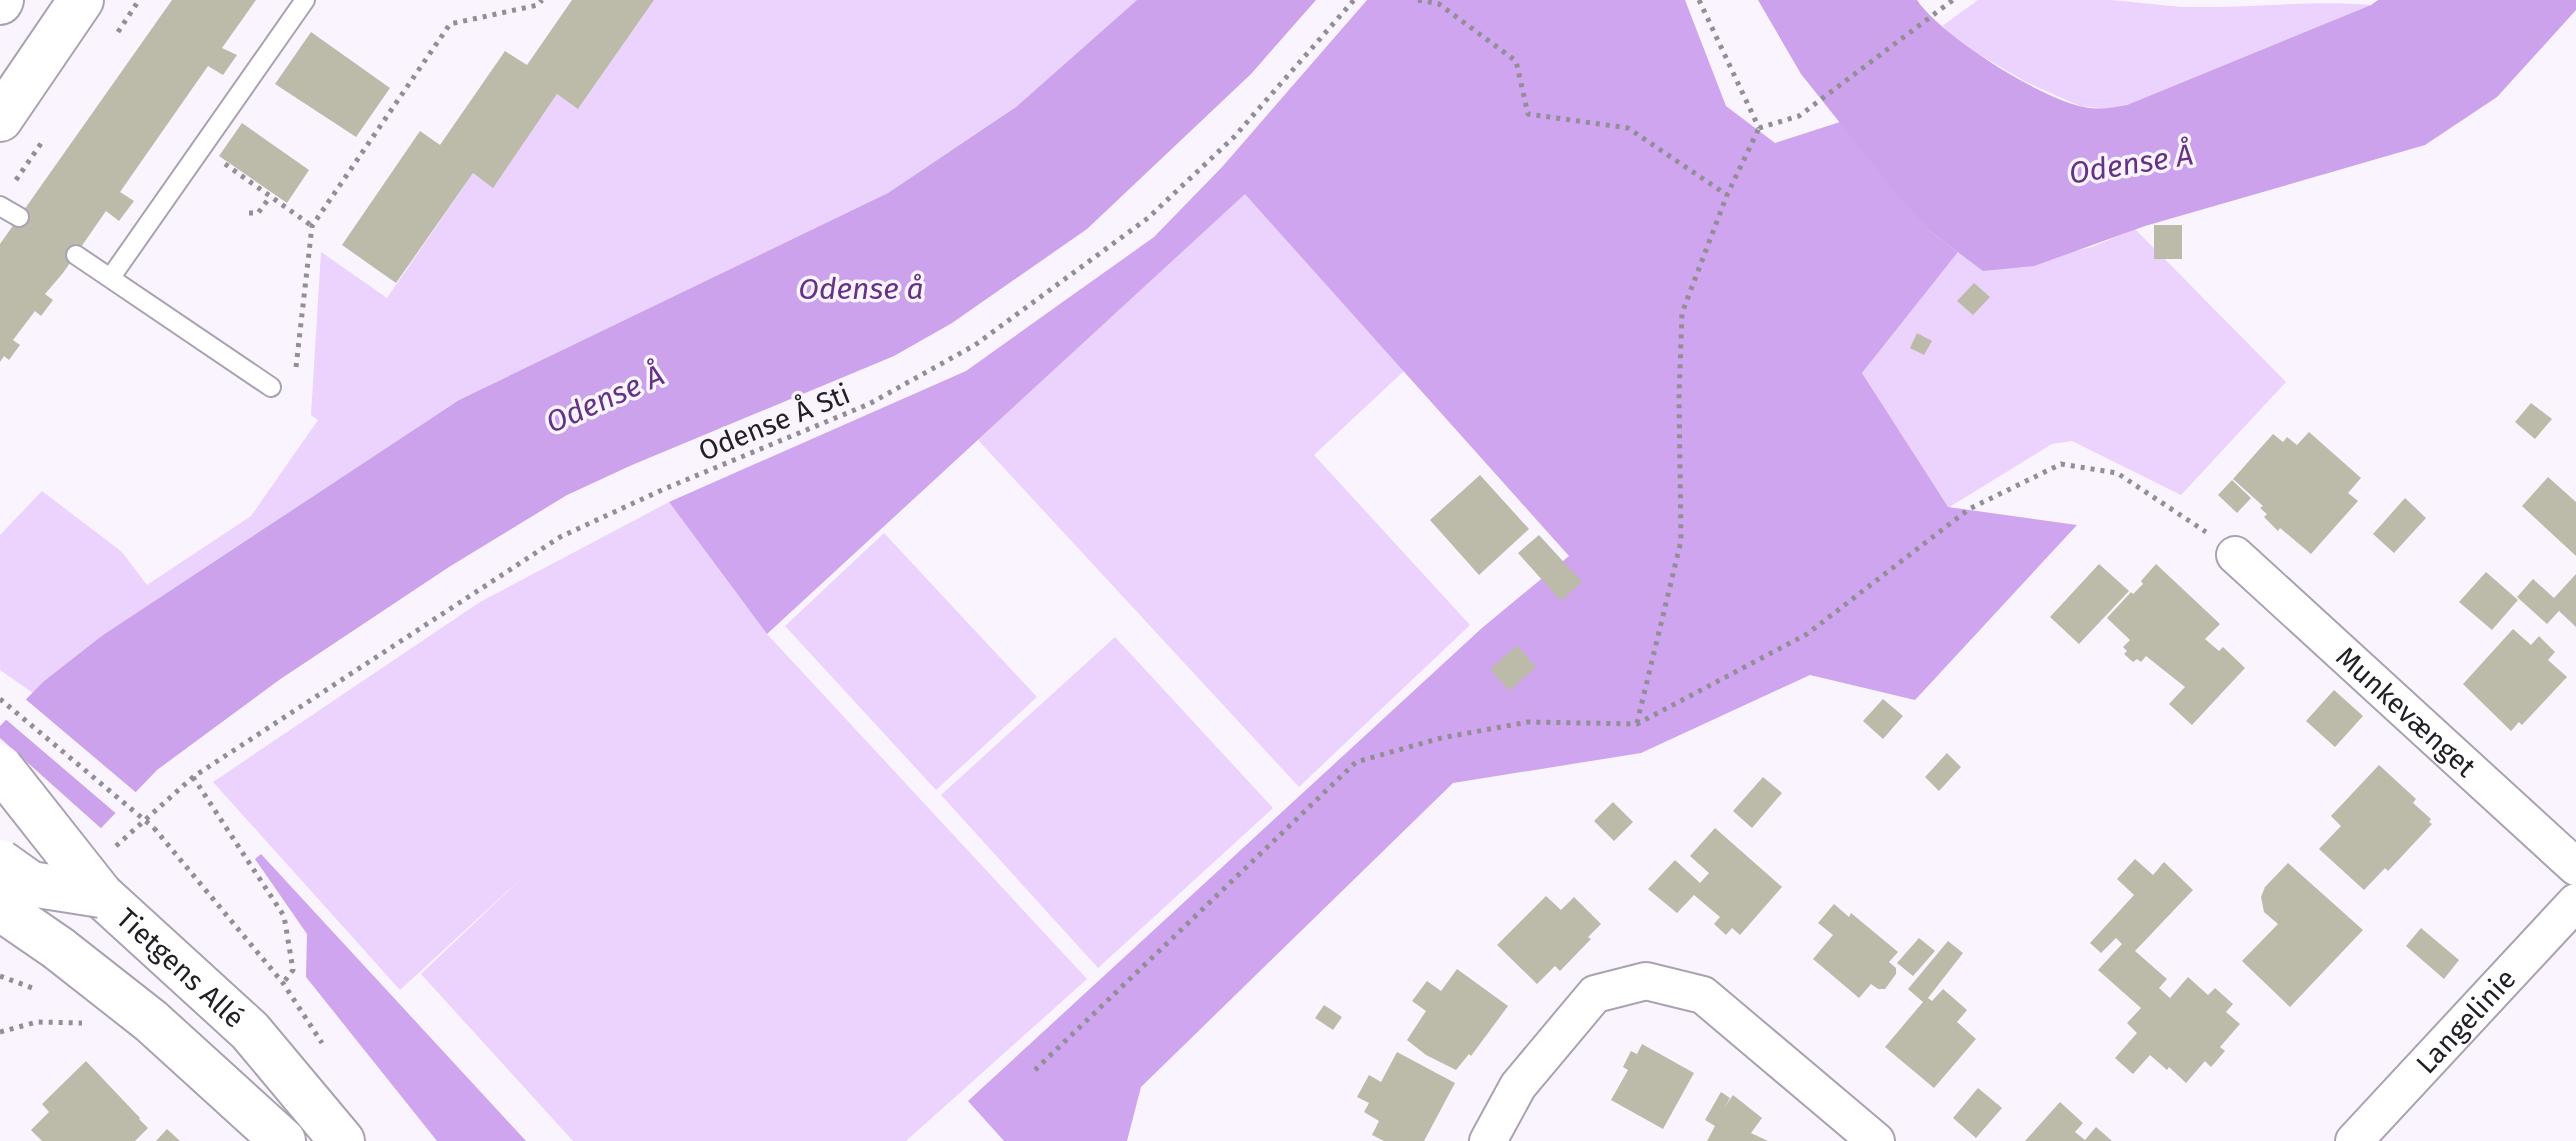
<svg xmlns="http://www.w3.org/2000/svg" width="2576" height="1141" viewBox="0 0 2576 1141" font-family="'Fira Sans',sans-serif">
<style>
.green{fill:#ebd3fe}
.forest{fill:#cea5ee}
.water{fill:#cba2eb}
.pier{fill:#faf4fe}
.building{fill:#bcbbaa}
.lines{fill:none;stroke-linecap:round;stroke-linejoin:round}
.lane-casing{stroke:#aaa2b1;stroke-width:22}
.street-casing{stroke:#aaa2b1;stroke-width:40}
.secondary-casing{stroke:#aaa2b1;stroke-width:48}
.path{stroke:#928e95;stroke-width:5;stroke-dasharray:4 6;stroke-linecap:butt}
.lane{stroke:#fff;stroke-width:18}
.street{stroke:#fff;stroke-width:36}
.secondary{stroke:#fff;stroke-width:44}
.secondary-bridge-casing{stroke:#aaa2b1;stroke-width:48;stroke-linecap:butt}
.path-bridge{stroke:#928e95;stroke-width:5;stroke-dasharray:4 6;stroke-linecap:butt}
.secondary-bridge{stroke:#fff;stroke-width:44}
.labels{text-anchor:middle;stroke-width:7;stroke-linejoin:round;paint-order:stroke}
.street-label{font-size:28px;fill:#232025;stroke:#faf4fe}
.water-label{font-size:30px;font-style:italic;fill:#663286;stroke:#faf4fe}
</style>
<rect width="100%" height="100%" fill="#faf4fe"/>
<path class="green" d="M654,0H1137L1016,107L888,193L459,400L103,635L33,693L0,670V535L42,491L122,552L147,585L251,516L318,420L311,415L321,252L387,298L473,173L493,187L557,94L579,108Z
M1978,0C2021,0 2065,0 2107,0C2134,1 2160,6 2187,7C2249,8 2309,0 2371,5L2127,105L2106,109L2080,106L2026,82L1963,45L1942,26Z
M1245,193L1405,370L1314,455L1470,625L1299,787L978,440Z
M2135,229L2286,382L2181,495L2072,441L2052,444L1948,508L1862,373L1958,252L1984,271L2092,247Z
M669,502L767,634L1087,979L906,1141H573L421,974L525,875L400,990L213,782L480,602Z
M884,533L1037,697L936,790L785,626Z
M1115,637L1273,808L1098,968L941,795Z"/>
<path class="forest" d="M1367,0H1685L1726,106L1775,143L1840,122L1930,231L1958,252L1862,373L1948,507L2077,525L1915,700L1810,675L1641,753L1453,783L1141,1087L1127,1141H1004L968,1101L1482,628L1569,556L1245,194L767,634L669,502L966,371L1154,237L1223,166Z
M261,854L526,1141H437L306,977L307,934L255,859Z"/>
<path class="water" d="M1137,0H1316L1251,74L1087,229L952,323L894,356L632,465L567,495L449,567L279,680L157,770L0,933V726L43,682L103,635L459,400L888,193L1016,107Z
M1758,0H1917C1941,36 2041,99 2084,107C2099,110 2112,108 2127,105L2371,5L2378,0H2576V10L2497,97L2425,145L2145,226L2034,266L1983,271L1930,231L1896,193L1801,74Z"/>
<path class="pier" d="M23,697L139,795L119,816L3,717Z
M0,738L104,831L0,937Z"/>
<path class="building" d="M172,0H256L222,48L237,55L223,75L208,66L120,192L134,201L119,221L106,211L63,273L45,294L53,300L41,316L35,311L13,340L20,345L9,360L4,356L0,362V244Z
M572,0H654L578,109L557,94L493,188L473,173L396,283L342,245L420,131L440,145L505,51L527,65Z
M311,32L390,88L356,137L275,84Z
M242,123L309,170L287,203L219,156Z
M2154,225H2182V259H2154Z
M1974,283L1990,297L1973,315L1957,301Z
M1917,333L1932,341L1924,355L1910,348Z
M2531,403L2552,419L2535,439L2515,422Z
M2309,432L2361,478L2348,493L2358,501L2311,554L2280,528L2278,531L2264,517L2267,514L2260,508L2263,506L2233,479L2273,434L2283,442L2287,437L2297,445Z
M1480,475L1529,529L1479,575L1430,520Z
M2548,477L2576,502V556L2522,506Z
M2232,480L2251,498L2237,513L2218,495Z
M2405,498L2426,518L2394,553L2373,534Z
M1539,535L1582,582L1561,601L1518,553Z
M2099,564L2129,591L2079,644L2050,617Z
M2156,564L2220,624L2205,639L2219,651L2223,647L2245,668L2192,725L2169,704L2185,687L2146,656L2141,662L2137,659L2133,662L2124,654L2127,651L2123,647L2130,640L2107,618L2131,592L2133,594L2143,584L2141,581Z
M2486,572L2518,600L2492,630L2459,602Z
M2576,574V627L2559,611L2547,624L2517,597L2533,579L2554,598Z
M2513,629L2531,645L2539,636L2555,652L2548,660L2567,677L2522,725L2519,722L2511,731L2463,684Z
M1517,645L1536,667L1509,691L1490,669Z
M2334,690L2363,716L2335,747L2306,721Z
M1883,699L1903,716L1883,739L1863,721Z
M1947,753L1961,767L1939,791L1925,777Z
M2379,765L2416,799L2413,803L2431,819L2429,822L2432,824L2388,871L2385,868L2364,890L2319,849L2341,826L2331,816Z
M1763,777L1782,793L1752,828L1733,811Z
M1613,802L1633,822L1614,841L1594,821Z
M1715,828L1782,887L1740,935L1732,928L1726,935L1714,924L1720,917L1694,895L1677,913L1648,889L1675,860L1700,883L1709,873L1690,856Z
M2135,859L2153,875L2164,862L2193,890L2135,951L2167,979L2159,988L2170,998L2188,977L2208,995L2215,988L2233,1004L2226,1012L2240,1024L2220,1047L2225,1051L2211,1067L2205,1061L2186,1083L2169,1067L2167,1070L2150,1055L2133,1074L2115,1058L2137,1033L2127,1023L2141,1008L2098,970L2122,944L2116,938L2101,953L2090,943L2134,895L2117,879Z
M2288,863L2363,930L2290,1007L2242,961L2278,924L2264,912L2261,897L2265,887Z
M1546,896L1561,910L1574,897L1601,924L1588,937L1591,939L1560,971L1555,966L1537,984L1497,945Z
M1834,904L1849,917L1851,913L1898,952L1889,962L1896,968V974L1885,989H1878L1871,984L1859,998L1813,959L1833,935L1818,923Z
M2421,928L2459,960L2444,979L2406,946Z
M1919,938L1935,951L1913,976L1897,963Z
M1948,941L1963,953L1928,998L1932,1001L1943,989L1967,1010L1957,1022L1976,1039L1934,1088L1885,1047L1923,1002L1908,989Z
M1457,969L1508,1006L1471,1056L1469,1054L1456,1070L1426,1055L1407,1040L1426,1011L1412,1001L1427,981L1441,991Z
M1324,1005L1342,1017L1333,1030L1315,1018Z
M1642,1044L1694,1073L1663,1129L1611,1100L1628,1070L1623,1067L1631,1051L1637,1054Z
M1397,1052L1455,1083L1424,1141H1384L1372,1135L1379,1121L1364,1112L1369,1103L1357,1097L1369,1075L1381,1082Z
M86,1061L140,1118L139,1119L148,1128L135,1141H42L31,1130L49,1112L42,1104Z
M1978,1088L2002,1108L1976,1138L1953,1118Z
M1721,1092L1730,1098L1724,1108L1733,1095L1762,1118L1751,1133L1768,1141H1707L1715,1126L1705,1120Z
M2060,1102L2083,1123L2075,1132L2085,1140L2096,1127L2112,1141H2025Z
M167,1129L180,1141H156Z"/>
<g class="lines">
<g class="lane-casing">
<path id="lane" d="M0,206L19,217
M76,255L271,387
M111,277L305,0"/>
</g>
<g class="street-casing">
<g id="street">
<path id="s1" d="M2235,555L2576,867"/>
<path d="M1488,1141L1518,1086L1595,994L1646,981L1703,995L1876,1141"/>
<path id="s2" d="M2354,1141L2576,902"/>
</g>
</g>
<g class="secondary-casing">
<g id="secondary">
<path d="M0,2L1,0"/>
<path d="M0,119L81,0"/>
<path id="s3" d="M101,895L250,1031L342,1141"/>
<path d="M58,948L151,1021L283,1141"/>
</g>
</g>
<path class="path" d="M1418,0L1439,4L1516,61L1528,114L1628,128L1727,195
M1699,0L1759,128
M118,32L139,0
M1759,128L1799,116L1953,0
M225,164L312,226
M16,180L42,142
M249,213H258L270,197
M296,367L312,226L450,24L538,5L542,0
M1637,723L1681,541L1679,397L1682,313L1727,195L1759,128
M193,777L284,916L293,970L283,983
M154,828L283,983L322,1043
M116,846L193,777L560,537L664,489L869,404L975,345L1148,218L1234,137L1354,0
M0,976L35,989
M0,1032L37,1022L82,1023
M1035,1070L1356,762L1441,738L1528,722L1637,724L1807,634L1969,509L2061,464L2117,473L2206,532"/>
<use href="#lane" class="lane"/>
<use href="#street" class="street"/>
<use href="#secondary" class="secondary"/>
<g class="secondary-bridge-casing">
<path id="secondary-bridge" d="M0,767L101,895
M0,862L31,884L101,895
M0,908L58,948"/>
</g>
<path class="path-bridge" d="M0,699L154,828"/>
<use href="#secondary-bridge" class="secondary-bridge"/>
</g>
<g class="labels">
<g class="street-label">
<text transform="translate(774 422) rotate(-22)" y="10">Odense Å Sti</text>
<text dy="10" stroke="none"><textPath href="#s1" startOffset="232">Munkevænget</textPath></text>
<text dy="10" stroke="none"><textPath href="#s3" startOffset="108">Tietgens Allé</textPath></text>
<text dy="10" stroke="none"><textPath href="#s2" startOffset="164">Langelinie</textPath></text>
</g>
<g class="water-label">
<text transform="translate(2131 164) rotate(-9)" y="10">Odense Å</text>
<text x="861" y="299">Odense å</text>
<text transform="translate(605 399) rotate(-24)" y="10">Odense Å</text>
</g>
</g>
</svg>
